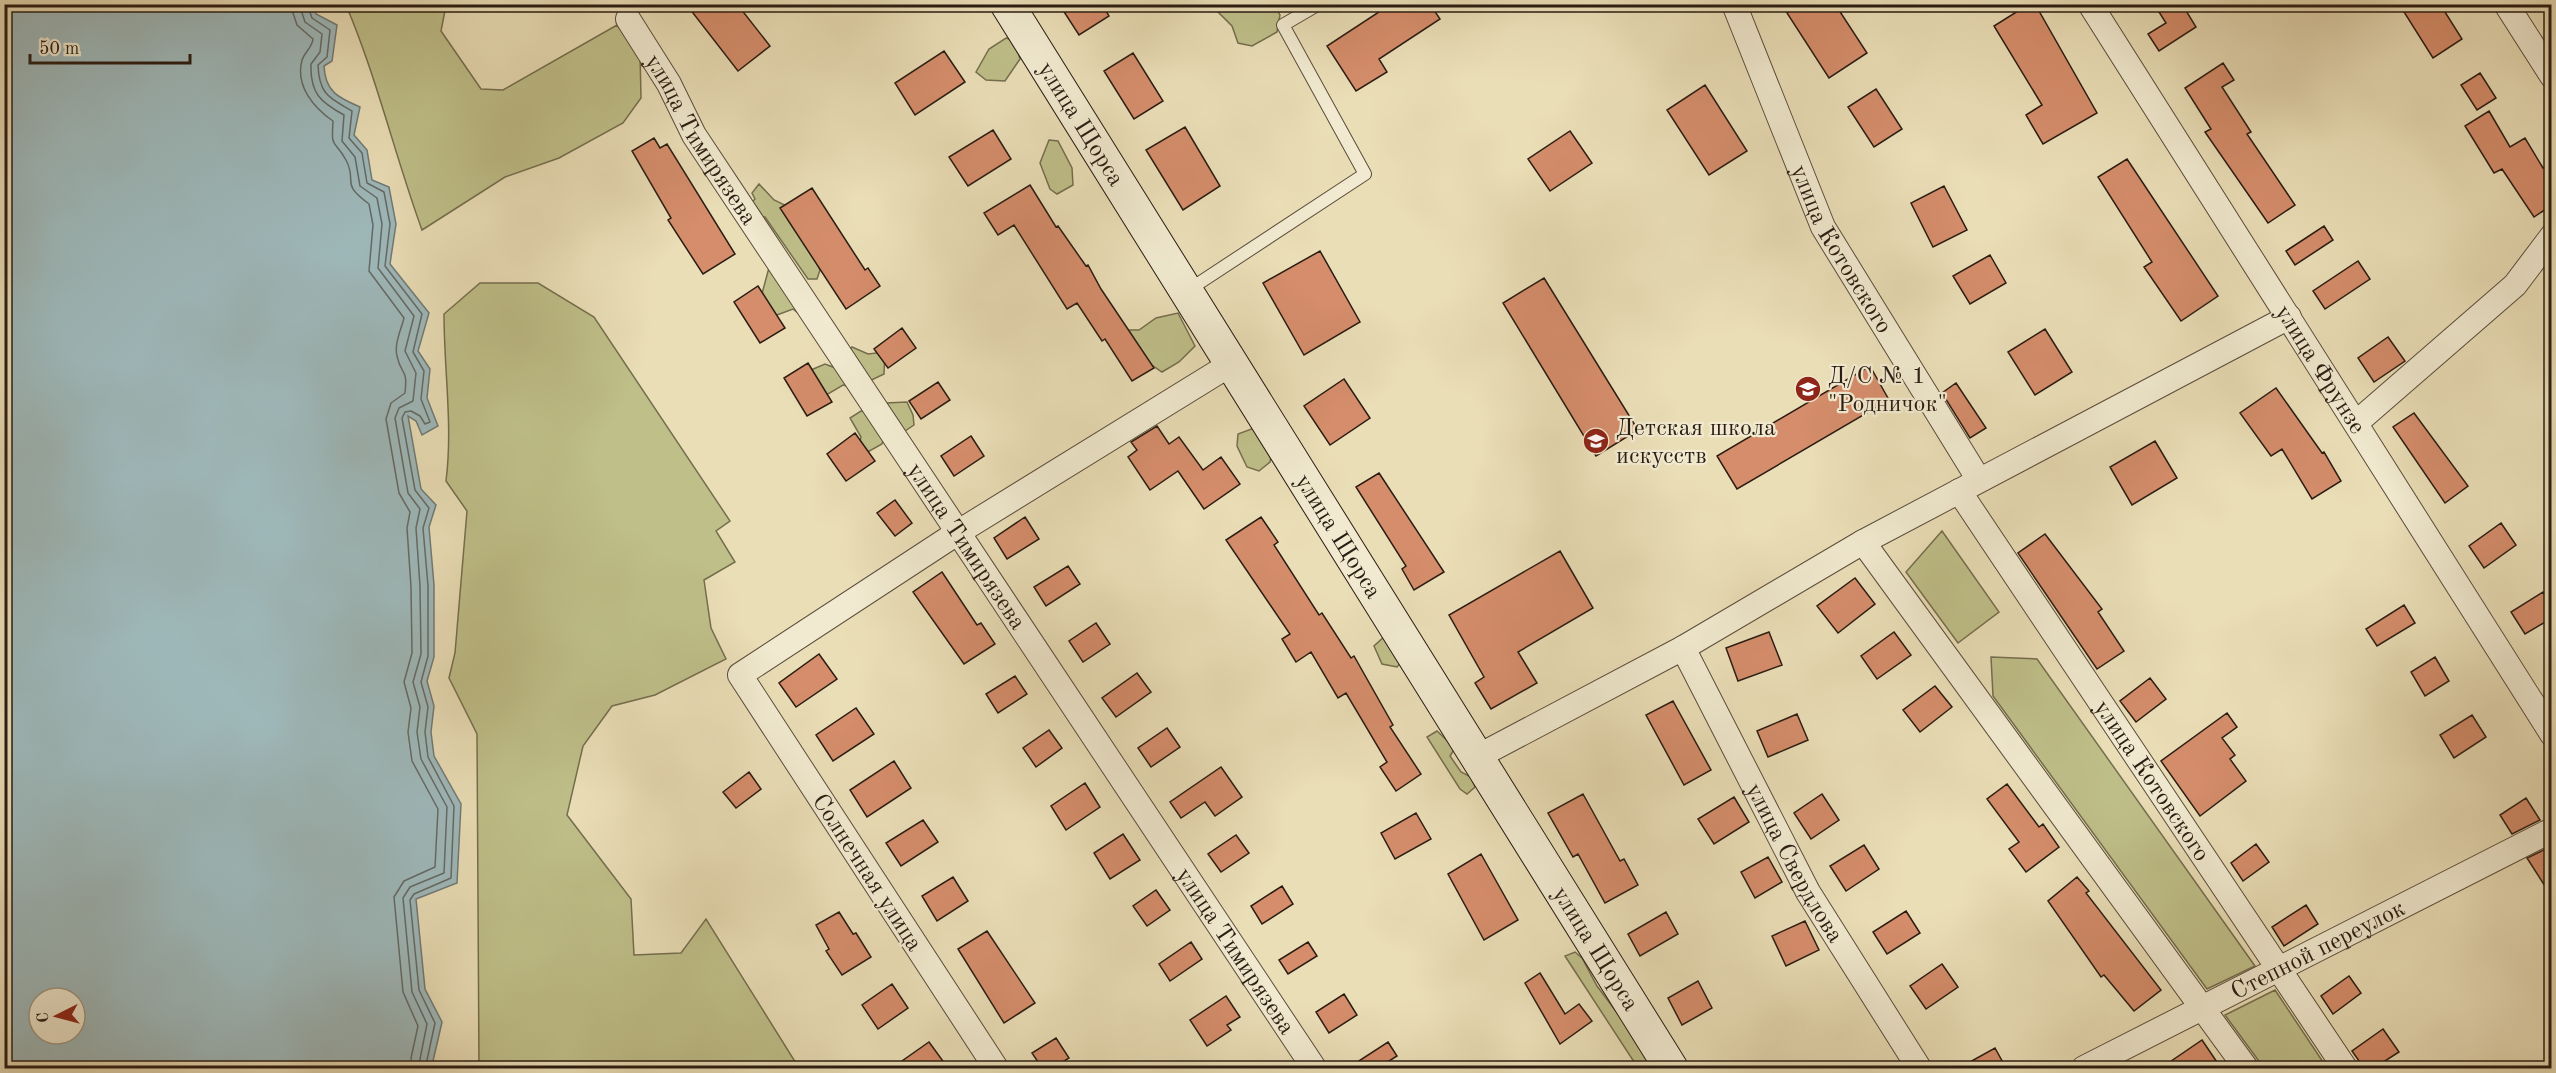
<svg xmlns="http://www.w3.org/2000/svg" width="2556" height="1073" viewBox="0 0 2556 1073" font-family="'Old Standard TT',serif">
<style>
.green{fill:#bfbf89;stroke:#746e4e;stroke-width:1.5}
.water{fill:#9eb9bb;stroke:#707a77;stroke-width:1.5;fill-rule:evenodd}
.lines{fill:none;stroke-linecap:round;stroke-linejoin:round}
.shore{stroke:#646a66;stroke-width:1.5}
.building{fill:#d58d6b;stroke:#2a1c12;stroke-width:1.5}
.lane-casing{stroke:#5a4c3b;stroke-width:14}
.street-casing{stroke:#5a4c3b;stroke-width:26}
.secondary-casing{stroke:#2a1c12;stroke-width:35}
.lane{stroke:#f1ead0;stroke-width:12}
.street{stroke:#f1ead0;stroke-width:24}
.secondary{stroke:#f1ead0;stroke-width:33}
.labels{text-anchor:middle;stroke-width:4.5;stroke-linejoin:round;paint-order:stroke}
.street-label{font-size:24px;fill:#2a1c12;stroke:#f1ead0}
.poi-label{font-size:24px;fill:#2a1c12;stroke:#f1ead0;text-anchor:start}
</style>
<rect width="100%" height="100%" fill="#eadeb7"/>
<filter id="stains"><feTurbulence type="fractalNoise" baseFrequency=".00333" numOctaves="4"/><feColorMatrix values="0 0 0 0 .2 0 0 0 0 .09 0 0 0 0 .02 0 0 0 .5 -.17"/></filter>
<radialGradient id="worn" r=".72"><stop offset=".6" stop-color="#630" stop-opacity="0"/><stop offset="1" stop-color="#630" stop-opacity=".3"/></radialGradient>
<path class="green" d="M346,5H446L441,31L481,89L503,90L617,25L640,54L641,98L623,123L559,158L505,177L422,230C395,156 377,78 346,5Z
M1211,5H1280L1276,8L1280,15L1277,32L1252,46L1238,43L1232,26Z
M1006,38L1015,41L1020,59L1005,81L986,80L976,72L989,49Z
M1049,140L1058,141L1072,168L1073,185L1057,194L1050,189L1040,163Z
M759,184L774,200L793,209L820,270L817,279H808L765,217L756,216L749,206L755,199L752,193Z
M770,264L799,314L793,309L774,316L760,301Z
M480,283H538L594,317L730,521L716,531L735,562L704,580L711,628L726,659L655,695L612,706L583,746L567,815L631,899L634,955L681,953L706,919L799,1068H479L477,734L449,678L455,653L467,511L446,481C453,426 444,370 444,314Z
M1178,313L1195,346L1179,362L1162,372L1133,352L1125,330H1139L1156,318Z
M852,347L868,354L885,352L884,374L855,388L843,385L828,394L820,392L811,370L825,364L833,367Z
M907,402L913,415L914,425L905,431L886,403Z
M861,411L874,413L886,432L882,444L864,454L859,447L861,437L850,418Z
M1254,428L1273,443L1270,462L1259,471L1247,467L1237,446L1238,434Z
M1942,531L1999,612L1958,643L1906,572Z
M1386,635L1403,660L1397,667L1382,664L1374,646Z
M1991,657L2037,659L2255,966L2207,989L1993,696Z
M1437,731L1455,748L1450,756L1461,772L1471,777L1475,787L1467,794L1460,789L1427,737Z
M1575,952L1582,958L1597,986L1618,1014L1627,1015L1652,1068H1638L1565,956Z
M2275,990L2327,1068H2264L2225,1015Z"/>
<path class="water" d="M5,4L312,5L316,14L337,25L332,61L324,66C325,92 339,98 360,107L354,135L367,150L372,180L389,187L396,224L390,264L429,313L418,351L430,369L427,398L438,426L422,435L416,421L408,416L421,489L436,505L429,527L434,585V657L427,681L434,706L431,732L434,756L461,804L457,883L416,899L425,989L442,1022L433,1061L435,1068H5ZM39,998H75V1034H39Z"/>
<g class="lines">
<path class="shore" d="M290,4L297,25L313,39C312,48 305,51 302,60C295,86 314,108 333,121C331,151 334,138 346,160C358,183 339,182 369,204L373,225L369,271L404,318C401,330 394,344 397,356C401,376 408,367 405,393L391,403L386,419L399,493L410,512L407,528L411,587L412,653L404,682L411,708L408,732L412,761L438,809L435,867L404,881L394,897L403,992L418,1026L411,1058L412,1068
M299,4L305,22L322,34L320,52L311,64C310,93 320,102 344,115L342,141L355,157L360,186L377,198L382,224L378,268L414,316L405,351L416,373L413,401L399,408L395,418L408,493L420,509L416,528L420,586L421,654L413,682L420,707L417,732L421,759L447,807L444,873L410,887L403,898L412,992L427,1024L420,1059L421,1068
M307,4L312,18L330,30L327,57L318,65C319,95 330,98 352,111L349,138L362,153L367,183L384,192L390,224L385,266L422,314L413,352L424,371L421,399L430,422L425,424L420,416L411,411L405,412L402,418L415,490L429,508L423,528L428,586V656L421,682L428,707L425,732L428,757L454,806L451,878L414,894L410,900L419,990L435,1023L427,1060L429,1068"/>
</g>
<path class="building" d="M686,4H737L770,46L738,71Z
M1059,4H1102L1109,16L1079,35Z
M1391,4H1430L1440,19L1379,59L1387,72L1356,91L1327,46Z
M1800,4H1835L1867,53L1829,78L1787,13Z
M2029,4H2035L2097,113L2043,144L2026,115L2042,105L1994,26Z
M2154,4H2182L2196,27L2159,51L2148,34L2166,23Z
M2399,4H2440L2462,39L2433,58Z
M944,51L965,82L915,115L895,83Z
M1133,53L1163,101L1134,119L1104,71Z
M2223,63L2234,80L2222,87L2251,132L2247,134L2295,205L2268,223L2205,132L2211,129L2185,88Z
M2480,73L2496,98L2477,110L2461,85Z
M1705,85L1747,151L1709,175L1667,110Z
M1876,89L1902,129L1874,147L1848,107Z
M2489,111L2510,147L2525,138L2543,168L2546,167L2552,176V205L2534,217L2502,169L2494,173L2465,126Z
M1185,127L1220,186L1183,210L1146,150Z
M993,130L1011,159L968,186L949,157Z
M1570,131L1592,163L1550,191L1528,159Z
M654,138L660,148L667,144L735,254L703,274L668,220L671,218L632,151Z
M2127,159L2218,296L2181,321L2144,267L2152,262L2098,177Z
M1030,185L1056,227L1058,226L1086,266L1088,265L1101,289L1154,368L1132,381L1105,339L1102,341L1077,303L1067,309L1014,225L998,235L984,213Z
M1944,186L1967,230L1933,247L1911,203Z
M812,188L865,270L868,268L880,286L846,309L780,208Z
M2324,226L2333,240L2295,265L2286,251Z
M1320,251L1360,322L1304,355L1263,283Z
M1990,255L2006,283L1970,304L1953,276Z
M2358,261L2370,279L2325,309L2313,291Z
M1544,278L1638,430L1596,456L1503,303Z
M758,286L785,328L760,343L734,302Z
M902,328L916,348L888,368L874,349Z
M2045,329L2072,372L2035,395L2008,352Z
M2388,337L2405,361L2374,382L2358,358Z
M808,363L832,402L807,416L784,378Z
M1870,366L1889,400L1737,489L1717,456Z
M1344,379L1370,418L1330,445L1304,406Z
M938,382L950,400L921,419L909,401Z
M1956,383L1986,428L1970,438L1942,393Z
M2276,388L2322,453L2324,452L2341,481L2312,499L2282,449L2271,456L2240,413Z
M2414,413L2468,486L2445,503L2393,427Z
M1157,426L1169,444L1179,437L1203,470L1221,457L1240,484L1204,509L1178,471L1150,490L1128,457L1137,450L1131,442Z
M855,433L875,461L846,481L827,454Z
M971,436L984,456L954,476L941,456Z
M2155,441L2177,478L2132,505L2110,467Z
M1379,473L1444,572L1414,590L1402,569L1406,566L1356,487Z
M895,500L912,523L895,536L877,513Z
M1025,517L1039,539L1007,559L994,538Z
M1261,517L1278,542L1274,545L1319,615L1322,613L1351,658L1354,656L1393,725L1390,727L1421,774L1396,791L1380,767L1387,762L1346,693L1338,698L1311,652L1296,662L1282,639L1290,634L1226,540Z
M2501,523L2516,545L2484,568L2469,546Z
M2045,534L2102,609L2098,612L2124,651L2097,669L2018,553Z
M1560,551L1593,608L1518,652L1537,683L1491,709L1475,683L1484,677L1449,615Z
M1068,566L1080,584L1046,606L1034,587Z
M942,572L977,625L981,623L995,644L964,664L913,592Z
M1855,578L1875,604L1838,633L1817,606Z
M2543,592L2552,607V618L2525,634L2511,612Z
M2404,605L2415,623L2377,646L2366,629Z
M1096,623L1110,644L1083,662L1069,641Z
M1769,632L1782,665L1738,681L1726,648Z
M1894,632L1911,655L1877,679L1861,656Z
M819,654L837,679L796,707L779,683Z
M2435,657L2449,681L2425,696L2411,672Z
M1137,673L1151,692L1116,717L1102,698Z
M1015,676L1027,694L998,713L986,694Z
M2150,678L2166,699L2136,722L2120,701Z
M1935,686L1952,707L1920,732L1903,710Z
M1673,701L1711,770L1684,785L1646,715Z
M856,708L874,734L833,761L816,735Z
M2227,713L2237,727L2222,738L2235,755L2230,759L2246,781L2200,816L2161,761Z
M1797,714L1808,740L1768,757L1757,731Z
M2472,715L2486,737L2454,758L2440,735Z
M1167,728L1180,747L1151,767L1138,748Z
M1049,730L1062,748L1036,767L1023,748Z
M894,761L911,788L867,817L850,790Z
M1221,767L1242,797L1215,816L1205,802L1181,818L1170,802Z
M749,772L761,789L736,808L723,792Z
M1085,783L1100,807L1066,830L1051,806Z
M2007,784L2039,827L2043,824L2059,847L2026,872L2009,849L2019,842L1987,799Z
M1583,794L1620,861L1624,859L1638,885L1605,903L1578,854L1573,857L1548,813Z
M1822,794L1839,820L1811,839L1794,813Z
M1734,797L1749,822L1714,844L1698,819Z
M2526,798L2540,820L2512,834L2500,815Z
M1416,813L1431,839L1395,859L1381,833Z
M923,820L938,842L901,866L886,843Z
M1123,834L1140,860L1110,879L1094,853Z
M1236,835L1249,853L1221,872L1208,854Z
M2256,844L2269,862L2243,881L2231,863Z
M1864,845L1879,869L1846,891L1830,866Z
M2552,846V897L2527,858Z
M1481,854L1518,920L1484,940L1448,874Z
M1768,857L1782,882L1755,898L1741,872Z
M953,877L968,901L937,921L922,896Z
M2077,877L2089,891L2086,893L2161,990L2134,1011L2104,975L2101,977L2048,901Z
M1282,886L1293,904L1262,924L1251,906Z
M1156,890L1170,910L1147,926L1133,906Z
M2306,905L2318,924L2284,946L2272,927Z
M1906,911L1920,933L1887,954L1873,932Z
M839,912L853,934L856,933L871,957L842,975L826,951L829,949L816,925Z
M1666,912L1678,934L1640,956L1628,934Z
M1805,921L1819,950L1786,966L1772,936Z
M987,931L1035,1003L1004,1023L958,949Z
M1191,942L1202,959L1170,981L1159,964Z
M1308,942L1317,956L1288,974L1279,960Z
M1942,964L1958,987L1926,1009L1910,986Z
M1540,973L1565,1014L1579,1004L1592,1021L1560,1044L1525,983Z
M2349,976L2361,993L2333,1014L2321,996Z
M1698,981L1712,1008L1682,1025L1668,998Z
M892,984L908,1008L878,1029L862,1005Z
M1344,994L1357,1015L1329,1033L1316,1012Z
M1226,996L1240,1017L1227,1025L1231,1030L1207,1046L1190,1020Z
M2383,1029L2399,1052L2374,1068H2364L2352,1051Z
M1056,1038L1069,1058L1053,1068H1042L1032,1053Z
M2202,1040L2221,1068H2161Z
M929,1042L948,1068H892Z
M1388,1042L1397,1056L1378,1068H1348Z
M1995,1048L2006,1068H1959Z"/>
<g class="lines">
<g class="lane-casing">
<path id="lane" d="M1187,291L1365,174L1283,25L1319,4"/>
</g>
<g class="street-casing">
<g id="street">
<path id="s1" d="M1734,4L1823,227L1979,480"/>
<path id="s2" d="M2090,4L2552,734"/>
<path d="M2506,4L2552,76"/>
<path id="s3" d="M628,19L669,84L694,135L1314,1068"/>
<path d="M2356,423L2515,285L2552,236"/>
<path id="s4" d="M1959,491L2345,1068"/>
<path d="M1863,542L2246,1068"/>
<path id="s5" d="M1683,648L1808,892L1919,1068"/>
<path d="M1475,758L1683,648L1863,542L2289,317"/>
<path d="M996,1068L740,675L957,533L1231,364"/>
<path id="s6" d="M2084,1068L2552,830"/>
</g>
</g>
<g class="secondary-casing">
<g id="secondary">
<path id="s7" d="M1007,4L1671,1068"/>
</g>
</g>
<use href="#lane" class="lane"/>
<use href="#street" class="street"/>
<use href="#secondary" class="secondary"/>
</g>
<defs>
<g id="school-disc" transform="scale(1.35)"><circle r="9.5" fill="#8f2418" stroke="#f1ead0"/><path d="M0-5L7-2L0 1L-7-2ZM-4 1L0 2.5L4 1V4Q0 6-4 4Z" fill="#fff"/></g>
</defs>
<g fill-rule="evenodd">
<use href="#school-disc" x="1808" y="389"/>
<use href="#school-disc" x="1596" y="441"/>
</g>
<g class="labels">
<g class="street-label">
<text dy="8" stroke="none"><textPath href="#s7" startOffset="141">улица Щорса</textPath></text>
<text dy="8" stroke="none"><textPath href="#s3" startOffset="141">улица Тимирязева</textPath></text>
<text dy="8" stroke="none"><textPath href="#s1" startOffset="268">улица Котовского</textPath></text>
<text dy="8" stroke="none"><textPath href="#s2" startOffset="432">улица Фрунзе</textPath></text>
<text dy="8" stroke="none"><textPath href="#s7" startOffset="627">улица Щорса</textPath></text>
<text dy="8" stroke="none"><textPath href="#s3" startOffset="627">улица Тимирязева</textPath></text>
<text dy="8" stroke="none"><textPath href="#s4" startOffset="348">улица Котовского</textPath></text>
<text dy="8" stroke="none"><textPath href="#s5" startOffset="242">улица Свердлова</textPath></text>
<text transform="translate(868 872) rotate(57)" y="8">Солнечная улица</text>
<text dy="8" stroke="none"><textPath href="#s7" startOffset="1113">улица Щорса</textPath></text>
<text dy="8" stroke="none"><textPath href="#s6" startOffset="262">Степной переулок</textPath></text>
<text dy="8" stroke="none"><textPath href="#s3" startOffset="1113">улица Тимирязева</textPath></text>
</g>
<g class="poi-label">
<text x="1828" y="383">Д/С № 1<tspan x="1828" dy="28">"Родничок"</tspan></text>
<text x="1616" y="435">Детская школа<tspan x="1616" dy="28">искусств</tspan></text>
</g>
</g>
<rect width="2556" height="1073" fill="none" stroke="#eadeb7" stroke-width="24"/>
<rect x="6" y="6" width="2544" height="1061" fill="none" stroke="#2a1c12" stroke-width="3"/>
<rect x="12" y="12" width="2532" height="1049" fill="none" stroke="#2a1c12" stroke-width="1.5"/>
<g transform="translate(57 1016) rotate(264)"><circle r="28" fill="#f1ead0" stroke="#a19884" stroke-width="1.5"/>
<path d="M0-4.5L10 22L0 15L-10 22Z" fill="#8f2418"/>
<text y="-9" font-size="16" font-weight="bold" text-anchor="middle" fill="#2a1c12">С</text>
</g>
<path d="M30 54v9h160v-9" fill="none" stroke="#2a1c12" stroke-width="3"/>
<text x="39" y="54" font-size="18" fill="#2a1c12" stroke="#f1ead0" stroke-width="4.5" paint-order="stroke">50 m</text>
<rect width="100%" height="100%" filter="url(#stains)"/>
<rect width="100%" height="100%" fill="url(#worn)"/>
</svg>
